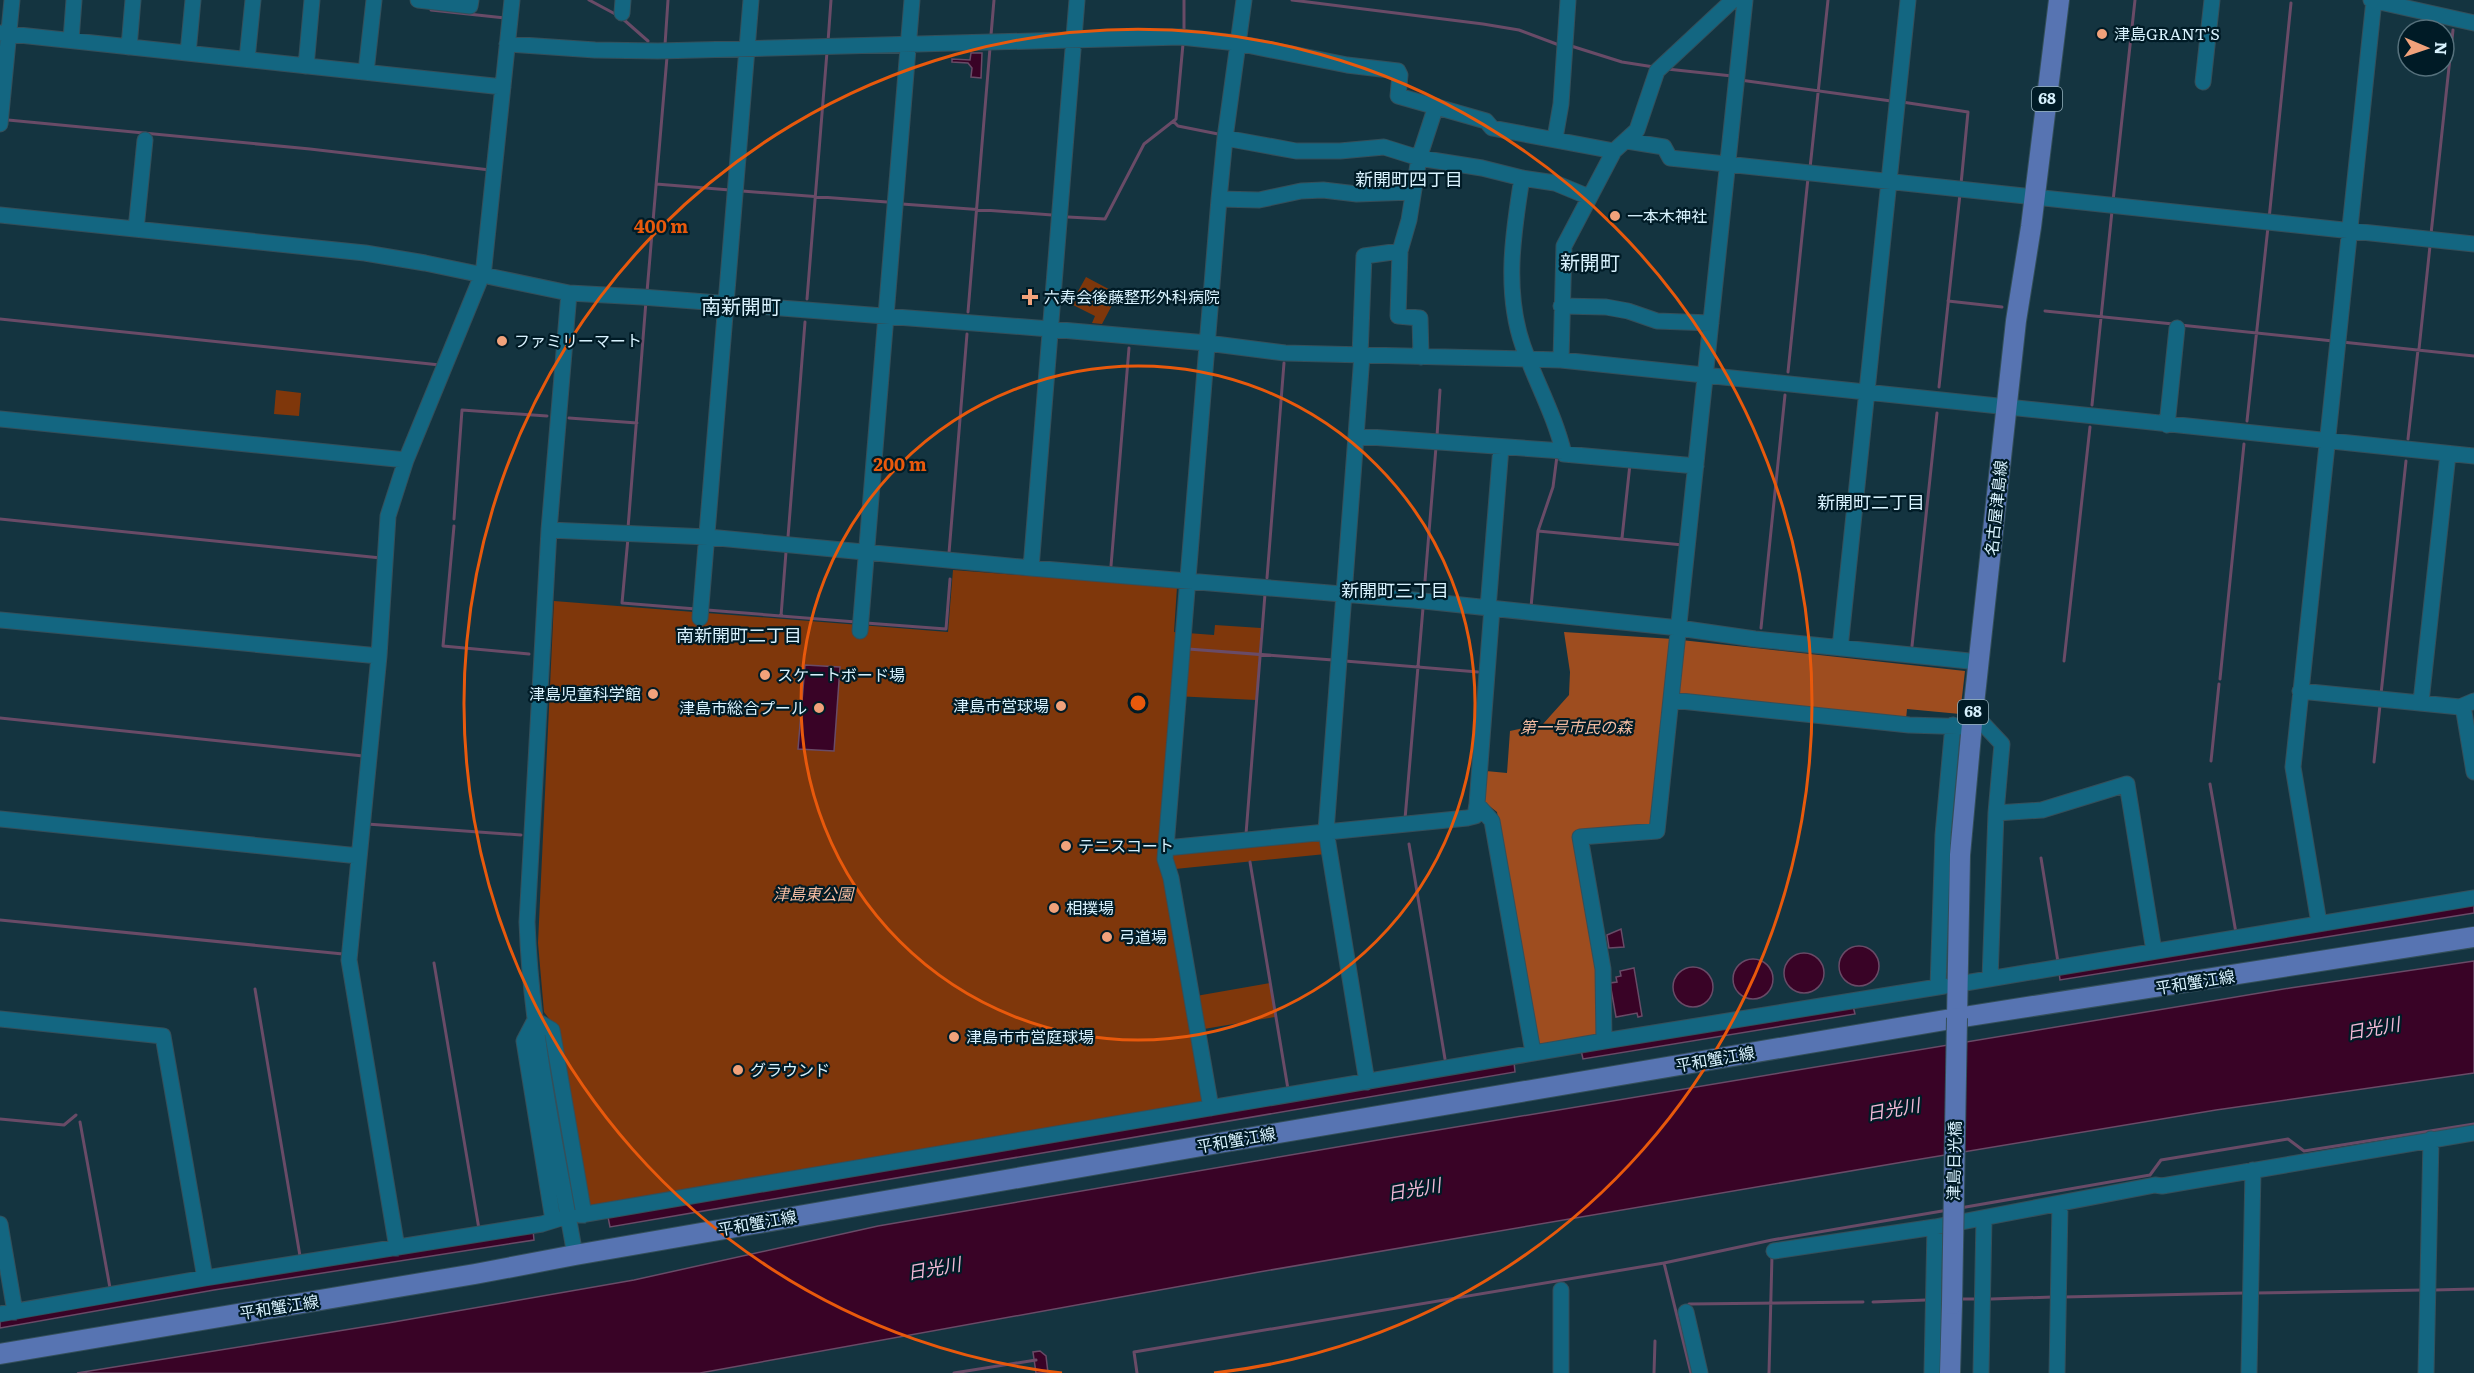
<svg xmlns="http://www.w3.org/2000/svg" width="2474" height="1373" viewBox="0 0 2474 1373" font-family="Literata,'Noto Sans JP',serif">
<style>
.green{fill:#7f370b}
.forest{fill:#9e4d1f}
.water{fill:#390326;stroke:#694b67;stroke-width:1.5}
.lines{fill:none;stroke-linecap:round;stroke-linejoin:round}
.stream{stroke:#694b67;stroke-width:3}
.minor-casing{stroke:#344f5a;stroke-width:17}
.major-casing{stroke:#344f5a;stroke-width:22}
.minor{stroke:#136681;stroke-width:15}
.major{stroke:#5774b2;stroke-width:20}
.major-bridge-casing{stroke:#344f5a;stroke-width:22;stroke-linecap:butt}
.major-bridge{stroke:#5774b2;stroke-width:20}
.ring{fill:none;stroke:#e8590c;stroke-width:3}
.poi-dot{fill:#f1a27b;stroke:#001b26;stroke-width:2}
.labels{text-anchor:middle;stroke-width:4.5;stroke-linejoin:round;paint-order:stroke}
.shield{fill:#001b26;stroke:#97b2bd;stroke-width:1.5}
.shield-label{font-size:15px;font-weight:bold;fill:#d8f2fe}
.poi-label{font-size:16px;fill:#d8f2fe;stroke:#001b26;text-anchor:start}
.street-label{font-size:16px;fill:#d8f2fe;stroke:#001b26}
.park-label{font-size:16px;font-style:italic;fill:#f3bba1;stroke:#001b26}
.neighbourhood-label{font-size:18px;fill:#d8f2fe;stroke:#001b26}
.water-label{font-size:18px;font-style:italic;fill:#f2bad7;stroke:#001b26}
.quarter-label{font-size:20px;fill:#d8f2fe;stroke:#001b26}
.centre{fill:#e8590c;stroke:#001b26;stroke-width:3}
.ring-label{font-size:18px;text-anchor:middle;font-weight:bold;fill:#e8590c;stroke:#001b26;stroke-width:4.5;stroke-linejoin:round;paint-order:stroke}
</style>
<rect width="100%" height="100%" fill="#143440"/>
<path class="green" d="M1086,277L1118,294L1102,324L1092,323L1095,316L1071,304Z
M276,390L301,393L299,416L274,414Z
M953,570L1177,587L1174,632L1214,635L1215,625L1261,628L1256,700L1174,696L1162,842L1323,836L1326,854L1175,869L1196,996L1270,983L1275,1017L1192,1031L1203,1097L1200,1103L590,1207L557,1029L544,1012L538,943L554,601L948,632Z"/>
<path class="forest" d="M1564,632L1673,639L1654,827L1576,833L1598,956L1600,1035L1539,1045L1536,1042L1497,812L1483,801L1486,771L1507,773L1510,731L1543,724L1569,695L1570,672Z
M1681,640L1965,671L1960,714L1907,709L1906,719L1676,693Z"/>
<path class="water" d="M971,53H982L981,78L971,77L972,68L968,63L952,62V59L970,60Z
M805,665L840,667L834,751L798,749Z
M2474,904V913L2060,980L2059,972Z
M1621,929L1624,947L1609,948L1607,935Z
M1839 966a20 20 0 1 1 40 0a20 20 0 1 1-40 0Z
M1784 973a20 20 0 1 1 40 0a20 20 0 1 1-40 0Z
M1733 979a20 20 0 1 1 40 0a20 20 0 1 1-40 0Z
M2474,961V1073L2216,1110L1909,1161L1259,1272L700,1373H77L388,1323L634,1280L878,1226L1384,1139L2290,988Z
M1673 987a20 20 0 1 1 40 0a20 20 0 1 1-40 0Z
M1634,968L1642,1016L1638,1017L1637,1013L1616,1017L1610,983L1617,982L1616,977L1621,976L1620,971Z
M1853,1006L1855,1014L1583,1059L1581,1050Z
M1514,1062L1515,1072L610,1227L608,1217Z
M533,1230L534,1240L214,1290L0,1328V1318Z
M1040,1351L1046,1356L1048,1373H1036L1033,1352Z"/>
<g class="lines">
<path class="stream" d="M589,0L617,15
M1184,0V31
M1292,0L1483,24L1519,30L1559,45
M431,10L505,18
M623,19L648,41
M991,35L994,0
M828,42L831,0
M665,45L668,0
M1568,45L1622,62L1654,67
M1667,69L1732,76
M1740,80L1891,101
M1902,102L1968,112L1961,184
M8,120L310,149L490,170
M1173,121L1178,126L1218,134
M1810,168L1828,0
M656,184L730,190
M742,191L887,202
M2113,201L2135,0
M902,204L1052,215
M1068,217L1105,219L1144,144L1176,119L1183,44
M2269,219L2291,3
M2431,234L2453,30
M647,292L667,57
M807,299L827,52
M1948,301L2002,307
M2045,311L2173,324
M968,312L990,48
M0,319L440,365
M2180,325L2333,341
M2342,342L2474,356
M2419,349L2430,246
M1788,372L1808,178
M1939,387L1960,194
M2092,405L2112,211
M569,418L637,423
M2247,421L2268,227
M1437,436L1440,390
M2408,439L2418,350
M0,519L381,558
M454,519L462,410L547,416
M454,526L443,646L529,654
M628,528L646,301
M1538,531L1683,545
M788,537L805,322
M628,538L622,603L696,609
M1622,538L1630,464
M949,553L967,334
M1111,566L1129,348
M1267,578L1284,363
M1424,593L1436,447
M1531,607L1538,531L1553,487L1557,456
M707,610L856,622
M781,616L786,552
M866,623L946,629L950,579
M1761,628L1785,395
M1912,646L1937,413
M1188,649L1333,660
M1345,661L1478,672
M2064,661L2090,427
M2220,679L2244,444
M2381,694L2406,461
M0,718L363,756
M2211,761L2219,684
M2374,762L2380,705
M2210,784L2236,933
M1405,819L1423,608
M367,824L521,835
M1246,834L1265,594
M1409,844L1445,1059
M2041,858L2058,962
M1250,862L1288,1089
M0,920L343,954
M434,963L479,1229
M255,989L300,1256
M0,1119L64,1125L76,1115
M80,1122L110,1288
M1960,1208L2150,1175L2161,1160L2288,1139L2304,1151L2474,1124
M1664,1263L1691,1373
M2434,1290L2474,1289
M2255,1293L2423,1290
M2063,1297L2245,1293
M1960,1299H1976
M1991,1299L2053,1297
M1873,1302L1926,1300
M1689,1304L1863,1302
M954,1373L1036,1360
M1137,1373L1134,1352L1664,1263L1772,1240L1948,1210
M1654,1373L1655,1341
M1769,1373L1772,1255"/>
<g class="minor-casing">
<path id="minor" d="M418,0L470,6L471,0
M2371,0L2474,23
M622,13L623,0
M0,33L503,87
M71,40L74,0
M507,44L595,50L658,51L1181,37L1237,43L1347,65L1398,71L1400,75L1398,96L1486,121L1492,128L1614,151
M129,47L133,0
M188,53L193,0
M247,59L253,0
M306,66L312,0
M366,72L374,0
M2203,82L2212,0
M0,124L12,0
M1225,138L1296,151H1340L1384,147L1419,158L1482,168L1522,178C1513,233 1504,292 1523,346C1536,382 1555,416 1564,454L1696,466
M1555,138L1561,104L1568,0
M1627,141L1664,147L1670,158L2474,244
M1522,178L1555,183L1589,197
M1219,199L1259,200L1301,191L1323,190L1357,194L1412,192
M0,215L365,253L425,263L569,293L642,297L1050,329L1207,343L1285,353L1561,360L2474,456
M136,229L145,140
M483,276L512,0
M569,293L549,530L527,922C531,1034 556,1145 575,1255
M1561,306L1606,307L1628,311L1657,321L1711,323
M1360,355L1364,256L1400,251
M1421,357L1420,318L1398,316L1400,251L1409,220L1419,158L1436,106
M1561,360L1564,246L1614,151L1637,130L1657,71L1733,0
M0,419L406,460
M2167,425L2177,328
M1356,436L1362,355
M549,530L708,537L1031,568L1414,600L1679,628L1755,639L1979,662
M1031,568L1077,0
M1488,608L1501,447
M1492,608L1477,804L1492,821L1533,1052
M700,618L751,0
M0,620L379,656
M860,631L912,0
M1840,648L1908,0
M2300,691L2460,707L2474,701
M1671,700L1909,725L1972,727
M2421,702L2448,454
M2460,707L2464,712L2474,772
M1973,713L2002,744L1996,813L1990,979
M1996,813L2042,810L2127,784L2154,951
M0,819L359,856
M1166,848L1467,818L1475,816L1477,804
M2319,923L2293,767L2374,0
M1965,983L2474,898
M1938,987L1943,835L1953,725
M0,1019L163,1036L205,1278
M535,1020L552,1030L584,1215
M535,1020L524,1041L553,1220
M1604,1041L1603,969L1580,837L1657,831L1745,0
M1367,1082L1326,831L1356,436L1563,451
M1211,1108L1171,878L1165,859L1219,199L1225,138L1244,0
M580,1215L1604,1041L1944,986
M0,1224L15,1312
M397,1248L349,960L379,656L388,516L406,460L482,275
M1774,1251L1935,1227L2155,1185L2162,1186L2474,1133
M1686,1312L1700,1373
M0,1314L205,1278L542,1224L558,1219
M1561,1373V1290
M1932,1373L1935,1227
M1981,1373L1984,1218
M2057,1373L2060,1204
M2249,1373L2253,1170
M2426,1373L2431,1139"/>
</g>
<g class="major-casing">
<path id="major" d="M1957,1018L1960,855L1973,713L2016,321L2031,227L2059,0
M0,1354L475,1274L575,1255L1213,1144L1957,1018L2474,937
M1950,1373L1952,1304"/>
</g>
<use href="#minor" class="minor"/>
<use href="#major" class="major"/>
<g class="major-bridge-casing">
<path id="major-bridge" d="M1952,1304L1957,1018"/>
</g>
<use href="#major-bridge" class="major-bridge"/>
</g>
<g class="ring">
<circle cx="1138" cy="703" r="337"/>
<path d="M1062 1373A674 674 0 1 1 1214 1373"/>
</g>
<g class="poi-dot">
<circle cx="2102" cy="34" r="6"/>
<circle cx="1615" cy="216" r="6"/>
<path d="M1027 288h6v6h6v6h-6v6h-6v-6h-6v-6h6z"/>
<circle cx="502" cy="341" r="6"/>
<circle cx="765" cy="675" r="6"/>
<circle cx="653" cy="694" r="6"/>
<circle cx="1061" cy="706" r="6"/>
<circle cx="819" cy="708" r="6"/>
<circle cx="1066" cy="846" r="6"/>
<circle cx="1054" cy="908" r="6"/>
<circle cx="1107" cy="937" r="6"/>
<circle cx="954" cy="1037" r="6"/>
<circle cx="738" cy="1070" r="6"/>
</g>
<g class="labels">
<g class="shield">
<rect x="2032" y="87" width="30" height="24" rx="4.5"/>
<rect x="1958" y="700" width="30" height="24" rx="4.5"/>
</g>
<g class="shield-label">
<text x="2047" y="104">68</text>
<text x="1973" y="717">68</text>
</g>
<g class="poi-label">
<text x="2114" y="40">津島GRANT'S</text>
<text x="1627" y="222">一本木神社</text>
<text x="1044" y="303">六寿会後藤整形外科病院</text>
<text x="514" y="347">ファミリーマート</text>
<text x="777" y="681">スケートボード場</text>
<text x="641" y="700" text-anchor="end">津島児童科学館</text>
<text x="1049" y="712" text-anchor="end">津島市営球場</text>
<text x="807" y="714" text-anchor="end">津島市総合プール</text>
<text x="1078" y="852">テニスコート</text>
<text x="1066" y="914">相撲場</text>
<text x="1119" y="943">弓道場</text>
<text x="966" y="1043">津島市市営庭球場</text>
<text x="750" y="1076">グラウンド</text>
</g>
<g class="street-label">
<text transform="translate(1996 508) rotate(-84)" y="6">名古屋津島線</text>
<text transform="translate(2195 982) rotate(-9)" y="6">平和蟹江線</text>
<text transform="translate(1715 1059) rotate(-10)" y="6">平和蟹江線</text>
<text transform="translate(1236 1140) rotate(-10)" y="6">平和蟹江線</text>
<text transform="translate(1954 1161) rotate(-89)" y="6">津島日光橋</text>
<text transform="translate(757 1223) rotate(-10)" y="6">平和蟹江線</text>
<text transform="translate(279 1307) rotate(-9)" y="6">平和蟹江線</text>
</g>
<g class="park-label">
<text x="1576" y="733">第一号市民の森</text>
<text x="813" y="900">津島東公園</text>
</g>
<g class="neighbourhood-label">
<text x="1409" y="186">新開町四丁目</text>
<text x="1871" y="509">新開町二丁目</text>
<text x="1395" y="597">新開町三丁目</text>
<text x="739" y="642">南新開町二丁目</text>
</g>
<g class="water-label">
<text transform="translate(2373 1029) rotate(-10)" y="6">日光川</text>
<text transform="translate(1893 1110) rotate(-10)" y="6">日光川</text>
<text transform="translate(1414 1190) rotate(-10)" y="6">日光川</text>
<text transform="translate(934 1269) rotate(-10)" y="6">日光川</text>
</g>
<g class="quarter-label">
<text x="1590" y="270">新開町</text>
<text x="741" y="314">南新開町</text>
</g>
</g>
<circle cx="1138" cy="703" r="9" class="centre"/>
<g class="ring-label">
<text x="661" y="233">400 m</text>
<text x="900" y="471">200 m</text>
</g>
<g transform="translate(2426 48) rotate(92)"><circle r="28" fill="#001b26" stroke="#56717c" stroke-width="1.5"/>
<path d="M0-4.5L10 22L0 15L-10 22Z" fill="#f1a27b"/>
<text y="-9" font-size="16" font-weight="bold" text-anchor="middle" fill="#d8f2fe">N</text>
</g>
</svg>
